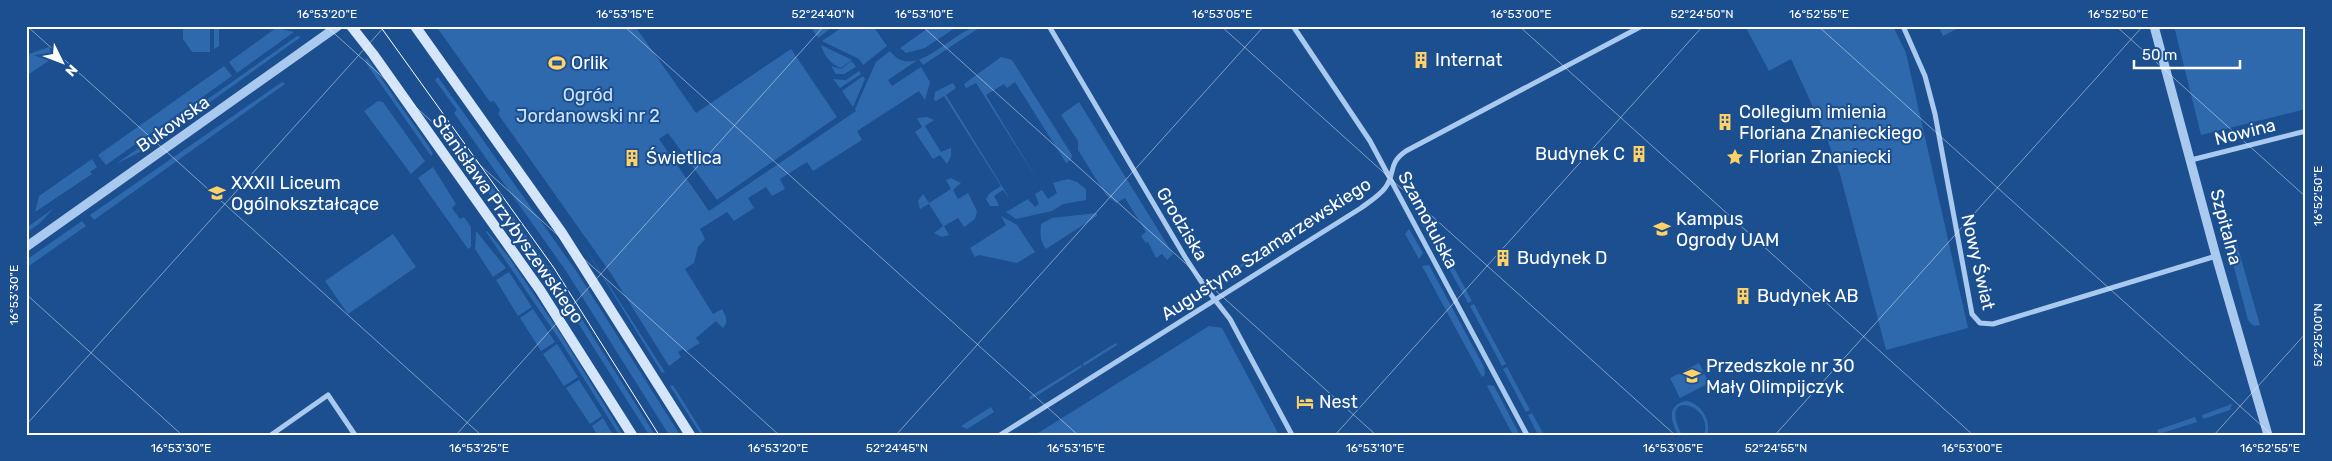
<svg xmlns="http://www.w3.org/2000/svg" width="2332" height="461" viewBox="0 0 2332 461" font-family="Rubik,sans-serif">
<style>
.green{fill:#2e69ad}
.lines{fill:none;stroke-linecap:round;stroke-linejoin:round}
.minor{stroke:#a9c9ee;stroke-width:5}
.tertiary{stroke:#a9c9ee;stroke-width:9}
.secondary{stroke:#d6e6fa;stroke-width:10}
.tram{stroke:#fff;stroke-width:1}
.ticks{fill:none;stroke:#fff;stroke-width:1;stroke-opacity:0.45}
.labels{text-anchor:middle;stroke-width:4;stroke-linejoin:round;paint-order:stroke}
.poi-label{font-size:18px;fill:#fff;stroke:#1b4f8f;text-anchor:start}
.park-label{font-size:18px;fill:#cfe3fa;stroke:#1b4f8f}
.street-label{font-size:18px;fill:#fff;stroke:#1b4f8f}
.neatline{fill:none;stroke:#fff;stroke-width:2}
.ticks-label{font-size:12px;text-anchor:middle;fill:#fff}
</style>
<rect width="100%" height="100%" fill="#1b4f8f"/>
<path class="green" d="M183,26H210V52H192L183,39Z
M214,26H219V46L214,49Z
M436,26H635L696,113L791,49L837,117L717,200L668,133L659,139L709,211L856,111L855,109L876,62L890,51C916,85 954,26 982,26L923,65L919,59L888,80L892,86L921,67L930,82L925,100L919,91L857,131L862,140L813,171L807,162L780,179L785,189L772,196L766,187L748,198L754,208L734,221L727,212L700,229L705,239L698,247L694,263L685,269L713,314L722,309C726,316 729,322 723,328L716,321L696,338L700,343L685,352L683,349L678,352L681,357L669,366L612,275L498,114L500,110L494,101L490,102Z
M810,26H834L818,38Z
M844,26H873L887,46L863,65L859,59L822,41Z
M931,26H958L925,48L906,53L900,48Z
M1745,26H1893L1906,53L1968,328L1886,350L1840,174L1824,131L1791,59L1769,71Z
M1938,26H1962L1943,36Z
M2174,26H2306V109L2201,135Z
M276,28L294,32L237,73L229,62Z
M297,36L301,37L140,152L116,164Z
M821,45L852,60L841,68C831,65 824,55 821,45Z
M49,47L53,58L26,76V55Z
M1001,57L1012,60L1072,155L1071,160L1066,163L1015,82L1007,88L1004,84L986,95L1038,181L976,83L966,88L964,84Z
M367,58L428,145L433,154L431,156L366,63L365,60Z
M852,61L856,67L844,74H836L831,66L841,69Z
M224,66L232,76L106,165L98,155Z
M859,71L861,74L840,88L833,79L846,80Z
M863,76L865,79L853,107L842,91Z
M438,77L577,272L680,435H669L566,271L454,113L457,110L435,80Z
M282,82L285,84L94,220L90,215Z
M953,83L956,88L946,95L1010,199L1003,190L994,196L999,205L998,206H990L986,199L990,193L1001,186L944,96L936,101L934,100L935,92Z
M378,101L383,102L425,161L411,174L364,111Z
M1079,102L1173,254L1167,260L1162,254L1156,258L1148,242L1146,243L1141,236L1146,232L1125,198L1116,203L1106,195L1078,150V141L1061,115Z
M927,117L934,120L925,126L941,152L951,148V156L947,164L940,155L933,159L915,132L922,127L917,118Z
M445,120L556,278L655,435H649L552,282L439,124Z
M92,159L97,167L90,172L92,174L35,212L39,196Z
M433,167L456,204L452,208L460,219L464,217L471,227V247L468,249L418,178Z
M951,178L961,183L953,190L958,199L968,193L977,211L975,219L964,227L958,218L944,226L949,235L942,237L934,233L943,226L929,204L920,209L918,201L923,194L929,203L951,189L946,180Z
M1068,179L1077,182L1086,189V200L1063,204L1052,211L1016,219L1006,212L1028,199L1035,207L1039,204L1035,194L1042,190L1048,199L1057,193L1053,183Z
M54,208L40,223L26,233V228Z
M1097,213V216L1046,249C1040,240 1040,235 1041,224L1052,218Z
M1001,216L1017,225L1035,252L1017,263L979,255L975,257L970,248L1006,225Z
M82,221L86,226L26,268V260Z
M1430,223L1444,248L1440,250L1436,244L1431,242L1422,224Z
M1409,229L1423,253L1419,259L1405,234Z
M476,231L506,268L493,277L475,249Z
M487,231L508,256L560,333L623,435H619L561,342L486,232Z
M393,234L416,267L348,314L325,281Z
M2235,238L2260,325C2254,327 2251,325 2248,320L2227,241Z
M580,240L665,372L662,373Z
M1274,244V247L1233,272L1232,270Z
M1445,251L1472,301L1468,303L1441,254Z
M1429,265L1484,367L1485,375L1482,377L1422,266Z
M509,272L532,307L518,316L496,280Z
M1474,304L1506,364L1502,366L1470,306Z
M533,309L555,342L541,351L520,318Z
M1209,326L1222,328L1279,435H1035Z
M1116,343L1117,345L1084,366L1082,364Z
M557,344L578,377L564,386L543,354Z
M1699,363L1709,383L1680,398L1670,378Z
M1081,365L1082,367L1030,400L1029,397Z
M1507,367L1530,410L1526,412L1503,369Z
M579,380L602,416L590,424L566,388Z
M673,385L704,435H701L670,386Z
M1489,385L1494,386L1520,435H1513L1487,386Z
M1686,401C1701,403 1712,421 1707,435H1704C1715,404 1656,387 1682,435H1678C1671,421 1666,405 1686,401Z
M2232,404L2230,410L2203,419L2202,415Z
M991,407L994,412L967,429L961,426Z
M1532,413L1544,435H1538L1528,415Z
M2195,417L2197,422L2159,434L2157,430Z
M603,418L613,435H597L592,426Z"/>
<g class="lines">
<path class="minor" d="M1049,26L1185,257L1204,286L1230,319L1292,435
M1293,26L1370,141L1527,435
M1903,26L1925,76L1935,114L1972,314L1980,323L1993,324L2216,256
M2191,160L2306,131
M271,435L328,395L355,435
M1000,435L1361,208C1369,202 1379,196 1385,188C1396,174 1387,164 1406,151L1642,26"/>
<path class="tertiary" d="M2154,26L2216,256L2268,435
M26,247L338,26"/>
<path class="secondary" d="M351,26L373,54L540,290L632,435
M415,26L562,233L690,435"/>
<path class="tram" d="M380,26L554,268L659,435"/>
</g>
<path class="ticks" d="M27,26L481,435M326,26L779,435M624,26L1078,435M922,26L1376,435M1221,26L1675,435M1519,26L1973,435M1818,26L2272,435M2116,26L2306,197M26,294L182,435M26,425L385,26M456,435L824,26M896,435L1264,26M1335,435L1703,26M1775,435L2143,26M2214,435L2306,333"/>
<defs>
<g id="building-bare" transform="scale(1.35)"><path d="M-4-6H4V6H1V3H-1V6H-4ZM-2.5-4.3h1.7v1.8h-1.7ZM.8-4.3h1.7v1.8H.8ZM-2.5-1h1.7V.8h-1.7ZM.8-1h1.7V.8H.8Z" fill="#ffd166" stroke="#1b4f8f" stroke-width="2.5" paint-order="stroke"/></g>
<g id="stadium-bare" transform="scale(1.35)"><path d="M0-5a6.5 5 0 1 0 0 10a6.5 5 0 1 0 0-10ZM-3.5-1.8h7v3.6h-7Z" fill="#ffd166" stroke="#1b4f8f" stroke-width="2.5" paint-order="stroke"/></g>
<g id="sight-bare" transform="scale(1.35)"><path d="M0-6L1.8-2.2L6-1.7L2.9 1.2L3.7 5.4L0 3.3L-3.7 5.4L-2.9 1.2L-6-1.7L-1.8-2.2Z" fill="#ffd166" stroke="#1b4f8f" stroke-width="2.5" paint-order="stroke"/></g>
<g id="school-bare" transform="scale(1.35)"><path d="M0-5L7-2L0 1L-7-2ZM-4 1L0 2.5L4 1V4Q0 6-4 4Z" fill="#ffd166" stroke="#1b4f8f" stroke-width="2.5" paint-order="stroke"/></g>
<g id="university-bare" transform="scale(1.35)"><path d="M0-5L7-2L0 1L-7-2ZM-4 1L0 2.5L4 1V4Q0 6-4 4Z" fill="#ffd166" stroke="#1b4f8f" stroke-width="2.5" paint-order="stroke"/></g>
<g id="hotel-bare" transform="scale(1.35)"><path d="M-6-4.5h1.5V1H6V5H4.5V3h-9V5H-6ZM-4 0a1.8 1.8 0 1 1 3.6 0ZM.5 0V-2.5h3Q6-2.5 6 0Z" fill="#ffd166" stroke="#1b4f8f" stroke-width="2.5" paint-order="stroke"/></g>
</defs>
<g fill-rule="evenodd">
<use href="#building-bare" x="1421" y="60"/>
<use href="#stadium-bare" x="557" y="63"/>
<use href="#building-bare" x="1725" y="122"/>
<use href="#building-bare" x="1639" y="154"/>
<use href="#sight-bare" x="1735" y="157"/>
<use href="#building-bare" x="632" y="158"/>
<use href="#school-bare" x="217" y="193"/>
<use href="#university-bare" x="1662" y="229"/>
<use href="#building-bare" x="1503" y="258"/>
<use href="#building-bare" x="1743" y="296"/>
<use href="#school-bare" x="1692" y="376"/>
<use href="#hotel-bare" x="1305" y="402"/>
</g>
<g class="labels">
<g class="poi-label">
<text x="1435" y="66">Internat</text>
<text x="571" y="69">Orlik</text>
<text x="1739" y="118">Collegium imienia<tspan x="1739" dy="21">Floriana Znanieckiego</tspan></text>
<text x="1625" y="160" text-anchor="end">Budynek C</text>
<text x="1749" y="163">Florian Znaniecki</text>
<text x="646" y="164">Świetlica</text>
<text x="231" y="189">XXXII Liceum<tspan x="231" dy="21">Ogólnokształcące</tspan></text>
<text x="1676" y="225">Kampus<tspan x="1676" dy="21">Ogrody UAM</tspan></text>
<text x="1517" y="264">Budynek D</text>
<text x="1757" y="302">Budynek AB</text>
<text x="1706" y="372">Przedszkole nr 30<tspan x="1706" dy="21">Mały Olimpijczyk</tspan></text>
<text x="1319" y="408">Nest</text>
</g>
<g class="park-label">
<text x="588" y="101">Ogród<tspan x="588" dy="21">Jordanowski nr 2</tspan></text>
</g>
<g class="street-label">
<text transform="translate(173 124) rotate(-35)" y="6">Bukowska</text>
<text transform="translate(2245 132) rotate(-14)" y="6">Nowina</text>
<text transform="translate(508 219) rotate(55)" y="6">Stanisława Przybyszewskiego</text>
<text transform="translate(1428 220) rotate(62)" y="6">Szamotulska</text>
<text transform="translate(1182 224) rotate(59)" y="6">Grodziska</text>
<text transform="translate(2226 227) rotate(75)" y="6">Szpitalna</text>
<text transform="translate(1266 249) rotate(-33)" y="6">Augustyna Szamarzewskiego</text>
<text transform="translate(1978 262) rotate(77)" y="6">Nowy Świat</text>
</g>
</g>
<rect width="2332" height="461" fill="none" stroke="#1b4f8f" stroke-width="55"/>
<g transform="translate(62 62) rotate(132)" stroke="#1b4f8f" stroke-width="4" paint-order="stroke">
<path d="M0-4L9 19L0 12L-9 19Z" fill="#ffffff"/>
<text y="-8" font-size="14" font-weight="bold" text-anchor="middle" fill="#ffffff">N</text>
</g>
<path d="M2134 60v8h106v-8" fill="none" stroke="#ffffff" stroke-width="2.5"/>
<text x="2142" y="60" font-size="15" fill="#ffffff" stroke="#1b4f8f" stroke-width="4" paint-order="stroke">50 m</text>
<rect x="28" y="28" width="2276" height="406" class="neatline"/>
<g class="ticks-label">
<text x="327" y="18">16°53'20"E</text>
<text x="625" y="18">16°53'15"E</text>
<text x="823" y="18">52°24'40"N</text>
<text x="924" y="18">16°53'10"E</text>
<text x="1222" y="18">16°53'05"E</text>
<text x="1521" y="18">16°53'00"E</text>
<text x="1702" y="18">52°24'50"N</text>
<text x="1819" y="18">16°52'55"E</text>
<text x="2118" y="18">16°52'50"E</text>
<text transform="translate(2318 196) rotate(-90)" y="4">16°52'50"E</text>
<text transform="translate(14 295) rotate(-90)" y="4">16°53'30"E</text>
<text transform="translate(2318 335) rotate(-90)" y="4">52°25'00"N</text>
<text x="181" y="452">16°53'30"E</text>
<text x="479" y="452">16°53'25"E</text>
<text x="778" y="452">16°53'20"E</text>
<text x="897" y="452">52°24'45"N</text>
<text x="1076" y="452">16°53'15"E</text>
<text x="1375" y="452">16°53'10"E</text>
<text x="1673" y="452">16°53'05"E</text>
<text x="1776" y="452">52°24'55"N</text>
<text x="1972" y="452">16°53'00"E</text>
<text x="2270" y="452">16°52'55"E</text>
</g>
</svg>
